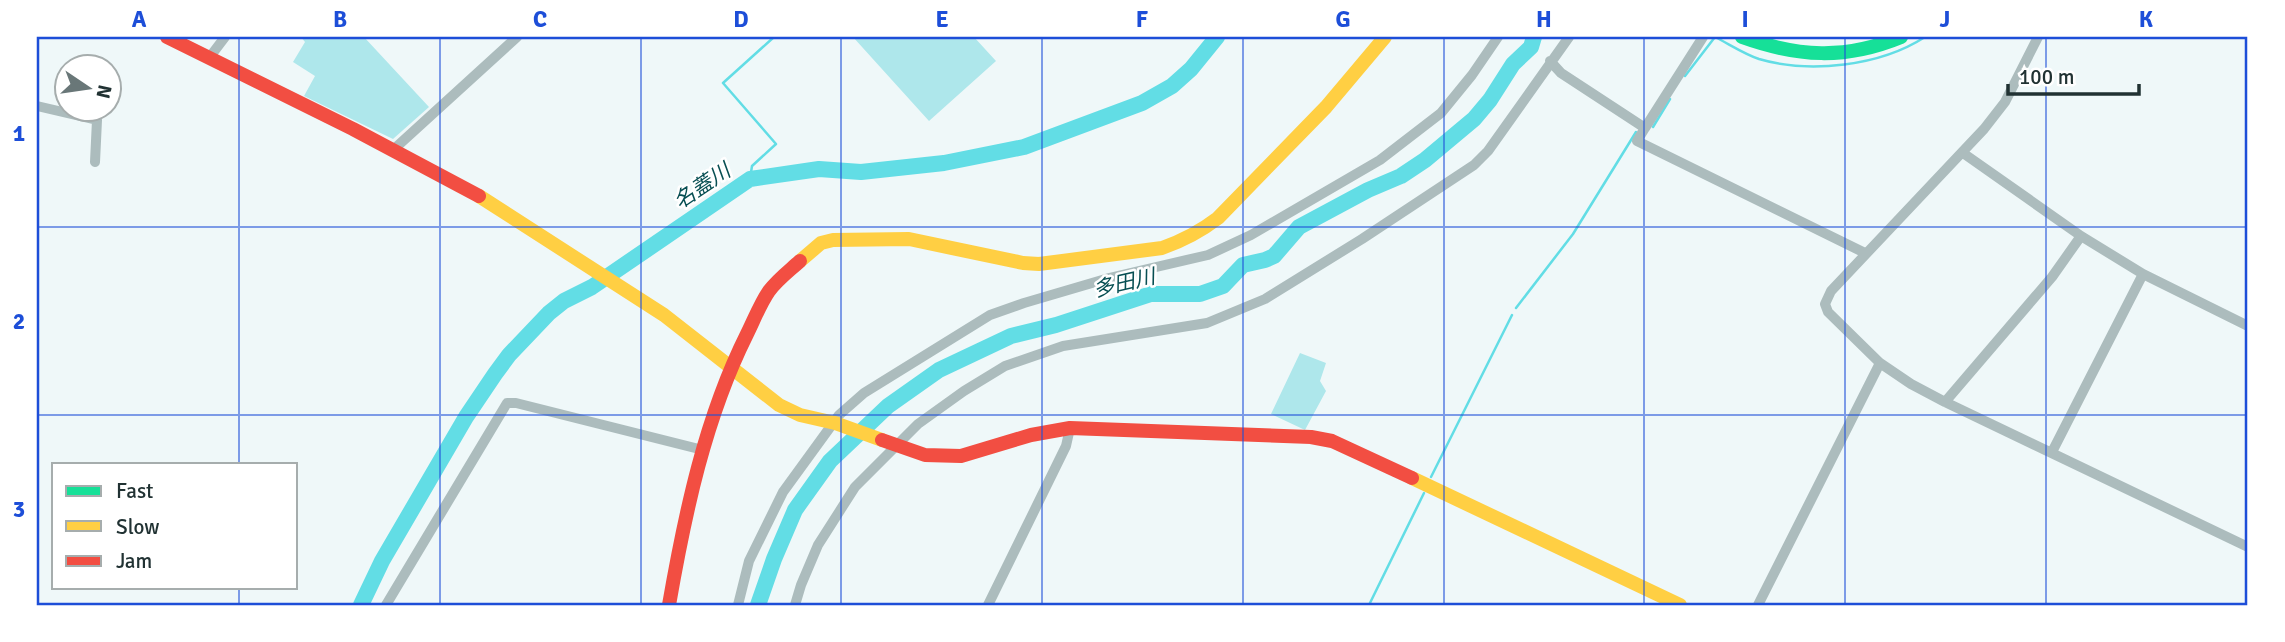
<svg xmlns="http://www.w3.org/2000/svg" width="2285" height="642" viewBox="0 0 2285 642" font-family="Signika,'Noto Sans JP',sans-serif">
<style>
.green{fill:#aee7eb}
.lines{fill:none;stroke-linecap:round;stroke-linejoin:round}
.stream{stroke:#62dde5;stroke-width:2.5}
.river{stroke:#62dde5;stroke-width:16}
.street{stroke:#acbcbd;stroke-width:10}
.fast{stroke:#16e098;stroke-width:14}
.slow{stroke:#ffcf43;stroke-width:14}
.jam{stroke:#f24e42;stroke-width:14}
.grid{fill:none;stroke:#1d4ed8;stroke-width:2;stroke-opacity:0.55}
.labels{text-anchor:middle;stroke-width:5;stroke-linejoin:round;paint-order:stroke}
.water-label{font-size:21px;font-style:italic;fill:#084f53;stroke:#fff}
.neatline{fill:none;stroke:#1d4ed8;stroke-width:2.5}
.grid-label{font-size:23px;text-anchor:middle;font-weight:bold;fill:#1d4ed8}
</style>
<rect width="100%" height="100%" fill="#eff8f9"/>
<path class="green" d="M301,37H364L429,107L393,139L304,96L315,76L293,62L305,42Z
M853,37H974L996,61L929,121Z
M1300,353L1326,363L1320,381L1326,391L1305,430L1271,414Z"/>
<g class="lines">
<path class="stream" d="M1715,37C1729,44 1744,54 1759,59C1810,74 1880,66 1925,37
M1685,76L1715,37
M1653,127L1670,99
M750,179L752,166L776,144L723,83L774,37
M1516,308L1573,234L1636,132
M1431,477L1512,315
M1369,605L1424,493"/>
<path class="river" d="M361,605L382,561L466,417L495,374L509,355L549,313L564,301L592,287L750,179L819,169L861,172L944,163L1024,147L1142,103L1172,86L1191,69L1217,37
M758,605L774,559L795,510L830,461L888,406L939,370L1011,336L1056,325L1151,294H1200L1223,286L1243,265L1265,260L1274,256L1299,227L1368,190L1401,176L1425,160L1474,119L1490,100L1513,64L1531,47L1534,37"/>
<path class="street" d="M2038,37L2005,102L1984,129L1831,291L1825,304L1828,312L1880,363L1911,384L1945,402L2248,547
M209,58L225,37
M1550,61L1561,73L1645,128L1637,141L1865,253
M37,106L97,120L95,162
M1645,128L1703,37
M393,150L517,37
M1963,153L2081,236L2143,274L2248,326
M1945,402L2052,277L2081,236
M2052,452L2143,274
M386,605L507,403H516L703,450
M738,605L749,561L783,492L839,415L864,393L990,315L1024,303L1109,278L1208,255L1251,235L1380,160L1441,113L1472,75L1498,37
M795,605L801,585L818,545L855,487L918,424L964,391L1005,366L1063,346L1207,323L1265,299L1362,239L1474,165L1488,151L1569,37
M988,605L1066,446L1070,428
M1758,605L1880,363"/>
<path class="fast" d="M1742,37C1798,57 1845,60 1901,37"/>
<path class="slow" d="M479,196L664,315L779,405L800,415L835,423L882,440
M800,261L821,243L833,240L909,239L1023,263L1039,264L1162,248C1182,241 1201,231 1218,218L1326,107L1385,37
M1412,478L1680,605"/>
<path class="jam" d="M167,37L353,129L479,196
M882,440L925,455L961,456L1031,435L1070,428L1311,437L1332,441L1412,478
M669,605C685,513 705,418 747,334C754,320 760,304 769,291C778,279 789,271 800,261"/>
</g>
<path class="grid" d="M239,37V465M440,37V605M641,37V605M841,37V605M1042,37V605M1243,37V605M1444,37V605M1644,37V605M1845,37V605M2046,37V605M37,227H2248M37,415H2248M239,588V605"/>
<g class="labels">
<g class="water-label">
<text transform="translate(702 186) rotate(-34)" y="7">名蓋川</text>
<text transform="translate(1124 283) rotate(-13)" y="7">多田川</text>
</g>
</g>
<rect width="2285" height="642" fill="none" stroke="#ffffff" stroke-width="77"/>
<rect x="52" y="463" width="245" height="126" fill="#ffffff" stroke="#a6adad" stroke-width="2"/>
<rect x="66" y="486" width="35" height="10" fill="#16e098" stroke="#a6adad" stroke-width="2"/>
<text x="116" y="498" font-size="21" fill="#213233">Fast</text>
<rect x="66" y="521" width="35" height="10" fill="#ffcf43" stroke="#a6adad" stroke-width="2"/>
<text x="116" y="534" font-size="21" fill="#213233">Slow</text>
<rect x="66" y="556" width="35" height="10" fill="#f24e42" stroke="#a6adad" stroke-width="2"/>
<text x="116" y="568" font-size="21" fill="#213233">Jam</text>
<g transform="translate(88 88) rotate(103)"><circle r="33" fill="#ffffff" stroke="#a6adad" stroke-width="2"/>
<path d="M0-5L12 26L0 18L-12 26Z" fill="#697778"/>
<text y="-10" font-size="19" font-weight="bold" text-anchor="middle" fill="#213233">N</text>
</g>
<path d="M2008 84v10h131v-10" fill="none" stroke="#213233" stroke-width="3.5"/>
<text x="2019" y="84" font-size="21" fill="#213233" stroke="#ffffff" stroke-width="5" paint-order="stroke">100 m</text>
<rect x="38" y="38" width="2208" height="566" class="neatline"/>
<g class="grid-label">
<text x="139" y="27">A</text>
<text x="340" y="27">B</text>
<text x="540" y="27">C</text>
<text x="741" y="27">D</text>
<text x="942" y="27">E</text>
<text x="1142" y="27">F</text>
<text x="1343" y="27">G</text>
<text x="1544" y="27">H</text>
<text x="1745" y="27">I</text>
<text x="1945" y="27">J</text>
<text x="2146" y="27">K</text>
<text x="19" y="141">1</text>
<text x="19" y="329">2</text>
<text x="19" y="517">3</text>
</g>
</svg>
